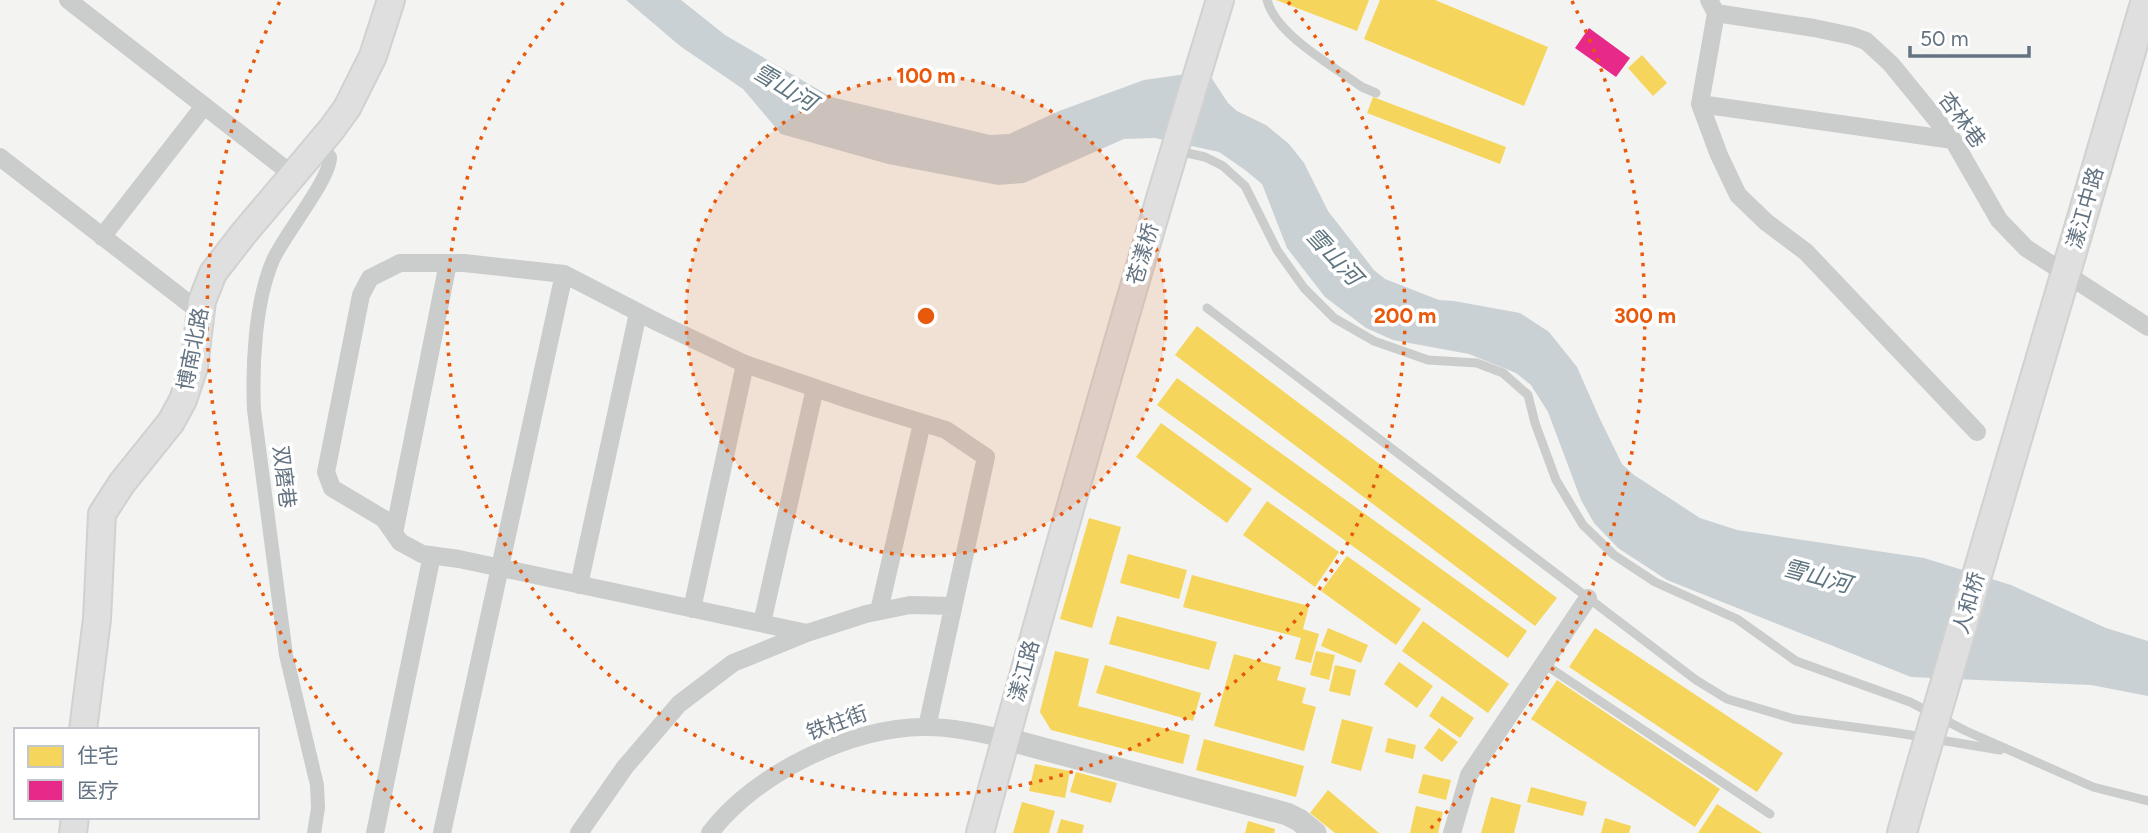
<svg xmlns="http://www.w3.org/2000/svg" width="2148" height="833" viewBox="0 0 2148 833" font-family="Figtree,'Noto Sans SC',sans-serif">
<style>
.water{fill:#cad1d4}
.homes{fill:#f6d55c}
.health{fill:#e7298a}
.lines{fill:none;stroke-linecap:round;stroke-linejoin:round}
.secondary-casing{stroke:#d0d1d0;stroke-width:30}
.primary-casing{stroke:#d0d1d1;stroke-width:32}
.service{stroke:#cbcccc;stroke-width:9}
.pedestrian{stroke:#cbcccc;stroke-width:14}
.minor{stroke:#cbcccc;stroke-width:18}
.tertiary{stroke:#cbcccc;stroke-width:23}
.secondary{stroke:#dfdfe0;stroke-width:26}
.primary{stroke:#dfdfe0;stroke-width:28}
.primary-bridge-casing{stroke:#d0d1d1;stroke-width:32;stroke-linecap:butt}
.primary-bridge{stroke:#dfdfe0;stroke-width:28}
.ring{fill:none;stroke:#e8590c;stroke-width:3.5;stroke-dasharray:3.5 7}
.labels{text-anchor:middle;stroke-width:7;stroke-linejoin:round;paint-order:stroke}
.street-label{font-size:21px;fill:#647381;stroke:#fff}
.water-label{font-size:23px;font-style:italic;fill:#5f757f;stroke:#fff}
.centre{fill:#e8590c;stroke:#fff;stroke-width:3.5}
.ring-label{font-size:21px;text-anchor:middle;font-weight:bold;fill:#e8590c;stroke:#fff;stroke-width:7;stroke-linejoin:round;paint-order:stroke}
</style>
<rect width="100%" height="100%" fill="#f3f3f1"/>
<path class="water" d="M626,0H681L725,35L831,97L990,135L1009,134L1059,111L1144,80L1207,71L1228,103L1237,111L1266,125L1289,144L1304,163L1328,211L1374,270L1385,279L1439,300L1454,301L1520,313L1549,332L1577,367L1599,417L1622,464L1634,475L1700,518L1737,530L1924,558L2011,585L2106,628L2148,641V696L2091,685L1911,677L1667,580L1618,548L1594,523L1581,500L1548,412L1531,385L1516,373L1469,354L1393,340L1366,328L1325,297L1287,248L1262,184L1245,170L1219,152L1155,138L1124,139L1024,183L998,185L888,164L781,134L743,89L680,46Z"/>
<path class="homes" d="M1276,0H1369L1357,31Z
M1380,0H1435L1548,47L1524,106L1364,39Z
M1642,55L1667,83L1653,96L1628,68Z
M1373,97L1506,147L1500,164L1367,113Z
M1197,326L1557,598L1535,626L1175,355Z
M1177,378L1527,631L1508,658L1157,405Z
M1161,423L1252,489L1227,523L1136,457Z
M1267,501L1339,552L1315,587L1243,535Z
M1089,518L1121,527L1092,628L1060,619Z
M1128,554L1187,570L1179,599L1120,583Z
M1347,556L1421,609L1396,645L1321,591Z
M1192,575L1309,606L1303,629L1319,634L1311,663L1295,659L1301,638L1183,607Z
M1117,616L1217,642L1209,670L1109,644Z
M1423,621L1509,684L1488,713L1402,651Z
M1328,628L1368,645L1361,663L1321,646Z
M1595,628L1783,753L1757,792L1569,667Z
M1055,651L1089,659L1078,706L1190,735L1183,764L1051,730L1040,712Z
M1316,651L1335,655L1329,680L1310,675Z
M1234,654L1281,667L1277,680L1306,688L1302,703L1316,707L1304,751L1214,726Z
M1399,662L1433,686L1417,708L1384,684Z
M1105,665L1201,693L1193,721L1096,693Z
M1335,665L1356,670L1350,696L1329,691Z
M1557,680L1720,789L1695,827L1531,719Z
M1442,696L1474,718L1460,738L1429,716Z
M1342,719L1373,727L1361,771L1331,763Z
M1439,728L1458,742L1442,762L1424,748Z
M1388,738L1416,745L1413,759L1385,752Z
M1204,739L1304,766L1296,797L1196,770Z
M1035,764L1070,771L1065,798L1029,791Z
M1076,772L1117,783L1111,803L1070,792Z
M1423,774L1451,780L1446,800L1418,793Z
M1531,787L1587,802L1583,816L1527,802Z
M1328,790L1379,833H1335L1310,813Z
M1491,797L1521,805L1514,833H1481Z
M1022,802L1055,811L1049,833H1013Z
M1717,804L1762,833H1698Z
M1416,806L1443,812L1438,833H1410Z
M1605,818L1631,826L1629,833H1601Z
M1061,819L1084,825L1082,833H1057Z
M1248,821L1275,829L1274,833H1245Z"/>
<path class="health" d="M1589,28L1630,58L1616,77L1575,48Z"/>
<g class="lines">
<g class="secondary-casing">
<path id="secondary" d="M83,730L97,619L102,514L122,483L171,422L183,400L194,367L202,301L213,273L244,233L331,130L347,108L373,56L391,0
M73,833L75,817
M980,833C1056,554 1135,276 1220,0"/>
</g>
<g class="primary-casing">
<path id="primary" d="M2024,415L2146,0
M1902,833L1914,790"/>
</g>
<path class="service" d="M1267,0C1276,35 1333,66 1362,87L1376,93
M1187,153L1205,157L1223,166L1245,186L1277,250L1304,288L1334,318L1374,341L1428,360L1477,363L1503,373L1528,395L1535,423L1556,480L1583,525L1614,555L1655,582L1737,619L1796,661L1910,702L1966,731L2093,787L2148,801
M1207,308L1696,680L1727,699L1794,719L1898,733L2000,750
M1544,664L1770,814"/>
<path class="pedestrian" d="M314,833L318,808L317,785L286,655L254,410C252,365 255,302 273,260C284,235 331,178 330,157L319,145"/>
<path class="minor" d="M68,0L293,175
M1709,0L1716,13L1814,28L1852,36L1866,41L1891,64L1953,140L1999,220L2026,248L2148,327
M1716,13L1700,104L1719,155L1738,195L1766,222L1806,252L1977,432
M1700,104L1953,140
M0,157L200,312
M102,237L204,106
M394,533L448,263
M579,585L638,313
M692,609L745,364
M879,611L922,423
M762,623L815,388
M807,633L459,559L422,554L400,542L384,519L332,488L326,472L361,295L370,278L400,263H464L564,274L659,323L745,364L856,402L946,430L986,457L927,727
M375,833L432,555
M442,833L564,274
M579,833L625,767L679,704L733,663L807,633L866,614L910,605L953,606
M710,833C754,774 852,726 926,727C953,727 979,733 1006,739
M1452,833L1469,775L1588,598"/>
<path class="tertiary" d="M1006,739L1287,814L1299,820L1315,833"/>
<use href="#secondary" class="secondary"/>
<use href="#primary" class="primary"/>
<g class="primary-bridge-casing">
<path id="primary-bridge" d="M1914,790L2024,415"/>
</g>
<use href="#primary-bridge" class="primary-bridge"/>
</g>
<circle cx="926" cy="316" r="240" fill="#e8590c" fill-opacity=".12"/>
<g class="ring">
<circle cx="926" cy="316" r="240"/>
<path d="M1288 2A479 479 0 1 1 564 2"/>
<path d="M422 829A719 719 0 0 1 280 1M1572 1A719 719 0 0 1 1430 829"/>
</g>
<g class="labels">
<g class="street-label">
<text transform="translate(1962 120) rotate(54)" y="7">杏林巷</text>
<text transform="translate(2085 208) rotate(-74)" y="7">漾江中路</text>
<text transform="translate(1143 254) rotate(-74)" y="7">苍漾桥</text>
<text transform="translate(193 349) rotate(-79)" y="7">博南北路</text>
<text transform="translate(284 477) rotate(83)" y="7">双磨巷</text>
<text transform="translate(1969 603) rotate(-74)" y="7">人和桥</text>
<text transform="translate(1024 671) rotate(-75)" y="7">漾江路</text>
<text transform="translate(837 723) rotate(-20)" y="7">铁柱街</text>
</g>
<g class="water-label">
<text transform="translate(785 87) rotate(31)" y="8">雪山河</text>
<text transform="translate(1334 256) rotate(47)" y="8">雪山河</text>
<text transform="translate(1817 576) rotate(15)" y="8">雪山河</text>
</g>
</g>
<circle cx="926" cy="316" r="10" class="centre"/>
<g class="ring-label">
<text x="926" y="83">100 m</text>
<text x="1405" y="323">200 m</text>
<text x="1645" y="323">300 m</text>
</g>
<rect x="14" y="728" width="245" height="91" fill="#ffffff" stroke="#c1c7cd" stroke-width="2"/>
<rect x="28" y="746" width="35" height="21" fill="#f6d55c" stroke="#c1c7cd" stroke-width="2"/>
<text x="77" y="763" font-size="21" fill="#647381">住宅</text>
<rect x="28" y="780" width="35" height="21" fill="#e7298a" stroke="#c1c7cd" stroke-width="2"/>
<text x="77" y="798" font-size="21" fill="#647381">医疗</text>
<path d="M1910 46v10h119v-10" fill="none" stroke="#647381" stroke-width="3.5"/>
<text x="1920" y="46" font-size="21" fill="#647381" stroke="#ffffff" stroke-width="5" paint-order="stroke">50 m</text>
</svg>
